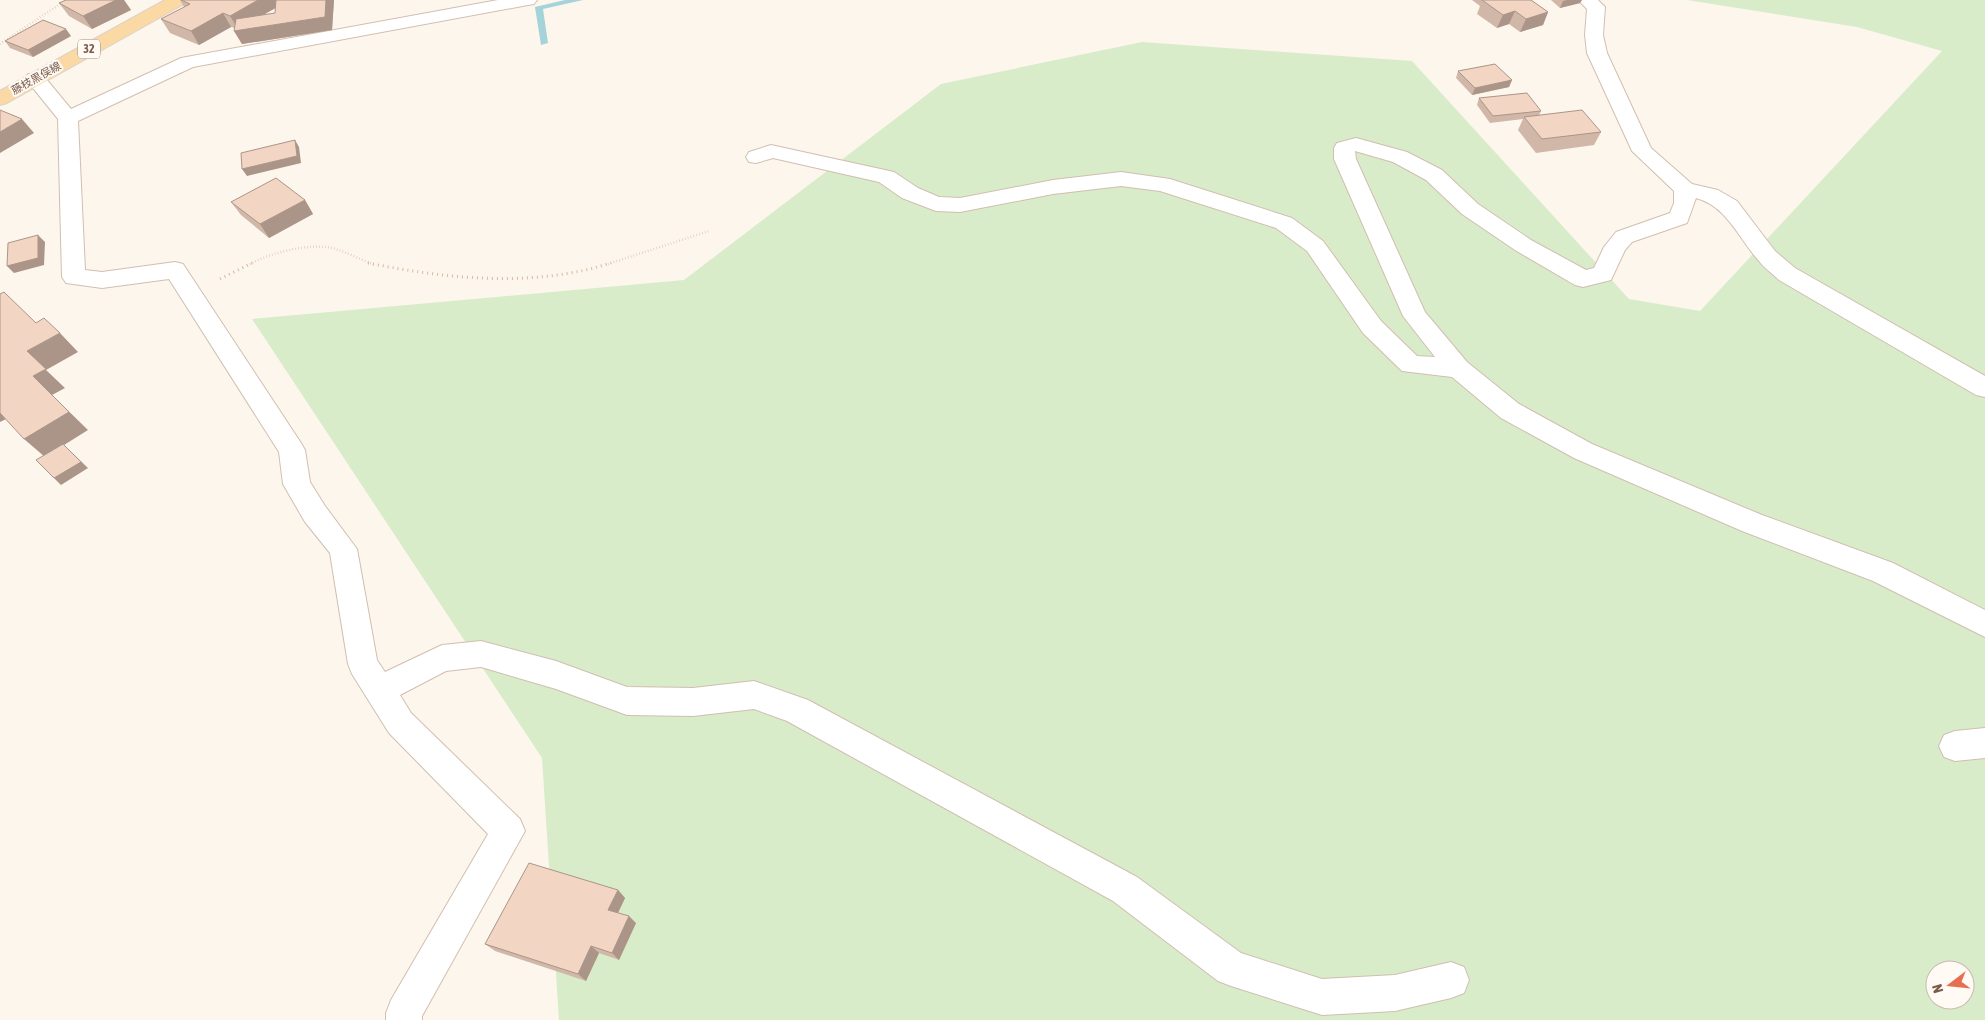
<svg xmlns="http://www.w3.org/2000/svg" width="1985" height="1020" viewBox="0 0 1985 1020" font-family="'Asap Condensed','Noto Sans JP',sans-serif">
<style>
.green{fill:#d8ecc9;fill-rule:evenodd}
.lines{fill:none;stroke-linecap:round;stroke-linejoin:round}
.stream{fill:#a5d3da;fill-rule:evenodd}
.minor-casing{stroke:#d1beb0;stroke-width:2}
.primary-casing{stroke:#dad1cd;stroke-width:2}
.path-far1{stroke:#d9b8a5;stroke-width:2.5;stroke-dasharray:0.5 2.5;stroke-linecap:butt}
.path{stroke:#d9b8a5;stroke-width:3;stroke-dasharray:1 4;stroke-linecap:butt}
.minor{fill:#fff;fill-rule:evenodd}
.primary{fill:#fbd9a5;fill-rule:evenodd}
.wall{fill:#d1b7a8;fill-rule:evenodd}
.shaded-wall{fill:#aa9588}
.building{fill:#f3d5c3;stroke:#aa9588}
.labels{text-anchor:middle;stroke-width:4;stroke-linejoin:round;paint-order:stroke}
.far-street-label{font-size:11px;fill:#7a5c4d;stroke:#fffaf3}
.shield{fill:#fffaf3;stroke:#a28b7f;stroke-width:1}
.shield-label{font-size:12px;font-weight:bold;fill:#7a5c4d}
</style>
<rect width="100%" height="100%" fill="#fdf6ec"/>
<path class="green" d="M1687,0H1985V1020H559L542,758L252,319L684,280L941,84L1142,42L1412,61L1629,299L1700,311L1942,51L1857,27ZM1935,970H1965V1000H1935Z"/>
<g class="lines">
<path class="stream" d="M565,0H583L543,9L548,43L541,45L535,7Z"/>
<g class="minor-casing">
<path id="minor" d="M498,0H537L534,4L528,5L193,67L78,121L85,270L102,272L175,262L183,264L301,443L305,450L310,482L325,506L357,549L377,660L385,672L442,645L481,641L556,661L627,687L693,688L754,681L808,700L1137,877L1241,953L1322,979L1395,975L1451,962L1464,967L1469,980L1464,993L1451,998L1395,1011L1322,1015L1231,986L1218,981L1113,901L787,721L754,709L693,716L627,715L556,689L481,667L446,671L400,695L411,713L520,819L525,831L422,1016V1020H386V1013L391,1000L488,834L389,733L352,674L348,664L330,553L305,522L283,484L279,452L169,279L102,288L66,283L62,277L58,119L25,78L28,74H42L71,109L181,58Z
M1578,0H1598L1605,7L1603,35L1607,53L1651,148L1692,184L1718,190L1737,201L1775,251L1795,268L1985,376V397L1976,395L1779,280C1772,273 1764,268 1759,261C1739,239 1727,206 1696,198L1687,223L1632,242L1625,250L1611,280L1583,287L1575,285L1515,250L1462,214L1426,180L1393,162L1355,151L1356,159L1425,312L1467,362L1519,404L1592,444L1762,515L1893,563L1985,610V637L1873,581L1742,531L1574,458L1501,418L1452,377L1402,371L1363,333L1307,251L1276,228L1160,191L1121,186L1053,194L960,212L936,211L902,198L879,182L773,158L756,163L749,162L746,157L749,152L771,145L894,172L918,188L939,197L960,198L1053,180L1121,172L1170,179L1292,218L1323,241L1381,321L1417,356L1435,357L1403,316L1334,159V148L1337,143L1356,138L1407,152L1442,170L1478,204L1531,240L1586,270L1594,268L1604,247L1616,232L1670,213L1674,203V191L1632,151L1587,53L1585,35L1587,9Z
M1985,728V758L1955,761L1944,757L1939,746L1944,735L1955,731Z"/>
</g>
<g class="primary-casing">
<path id="primary" d="M165,0H187L184,4L7,103L0,105V91Z"/>
</g>
<path class="path-far1" d="M0,44L66,0
M250,264C270,253 303,245 326,247C340,248 359,260 374,264
M608,264L709,231"/>
<path class="path" d="M368,263C448,279 533,288 611,263
M220,279L252,263"/>
<use href="#minor" class="minor"/>
<use href="#primary" class="primary"/>
</g>
<path class="wall" d="M66,0H124L131,10L92,29L69,16L59,3Z
M180,0H334L332,30L242,44L234,31L235,28L231,27L199,45L170,33L161,19L184,7ZM275,8V13L263,15Z
M1472,0H1531L1548,12L1543,25L1520,32L1509,24L1497,28L1477,14L1480,6Z
M1551,0H1582L1580,3L1560,8Z
M71,36L33,57L10,48L5,41Z
M1458,71L1512,80L1509,87L1472,95L1456,78Z
M1479,98L1541,111L1539,115L1601,132L1594,145L1536,153L1518,130L1523,119L1490,123L1477,105Z
M305,200L313,214L269,238L241,215L231,202Z
M618,890L625,898L618,913L636,923L619,960L599,953L586,981L495,951L485,944Z"/>
<path class="shaded-wall" d="M115,0H124L131,10L92,29L83,16Z
M258,0H278L281,5L238,29L230,16Z
M326,0H334L332,30L242,44L234,31Z
M1567,0H1582L1580,3L1560,8L1563,1Z
M1515,11L1509,24L1497,28L1503,15Z
M1548,12L1543,25L1520,32L1526,19Z
M223,13L231,27L199,45L191,31Z
M66,29L71,36L33,57L28,50Z
M1512,80L1509,87L1472,95L1475,88Z
M22,119L34,133L0,153V132Z
M295,140L299,147L301,163L247,176L242,169Z
M305,200L313,214L269,238L260,224Z
M38,235L45,242L44,265L14,273L7,266Z
M60,333L78,352L46,370L65,388L52,395L88,430L64,445L88,468L61,485L54,478L45,457L24,439L33,376L27,351Z
M0,411L8,418L0,422Z
M618,890L625,898L616,917L608,910Z
M629,916L636,923L619,960L612,953Z
M591,946L599,953L586,981L578,974Z"/>
<path class="building" d="M66,0H116L83,16L59,3Z
M181,0H258L230,16L223,13L191,31L161,19L190,4Z
M276,0H326L325,17L234,31L236,19L275,13Z
M1482,0H1531L1548,12L1526,19L1515,11L1503,15Z
M43,20L66,29L28,50L5,41Z
M1495,64L1512,80L1475,88L1458,71Z
M1527,93L1541,111L1493,116L1479,98Z
M0,110L22,119L0,132Z
M1582,110L1601,132L1542,139L1524,117Z
M295,140L297,156L242,169L241,153Z
M276,178L305,200L260,224L231,202Z
M38,235V258L7,266L8,243Z
M4,292L36,323L44,318L60,333L27,351L46,369L33,376L69,412L24,439L0,413V294Z
M63,444L81,462L54,478L36,460Z
M529,863L618,890L608,910L629,916L612,953L591,946L578,974L485,944Z"/>
<g class="labels">
<g class="far-street-label">
<text transform="translate(36 78) rotate(-29)" y="4">藤枝黒俣線</text>
</g>
<rect class="shield" x="78" y="39.5" width="22" height="19" rx="4"/>
<g class="shield-label">
<text x="89" y="53">32</text>
</g>
</g>
<g transform="translate(1950 985) rotate(254)"><circle r="24" fill="#fffaf3" stroke="#cabbb1"/>
<path d="M0-4L9 19L0 12L-9 19Z" fill="#e76f51"/>
<text y="-8" font-size="14" font-weight="bold" text-anchor="middle" fill="#7a5c4d">N</text>
</g>
</svg>
